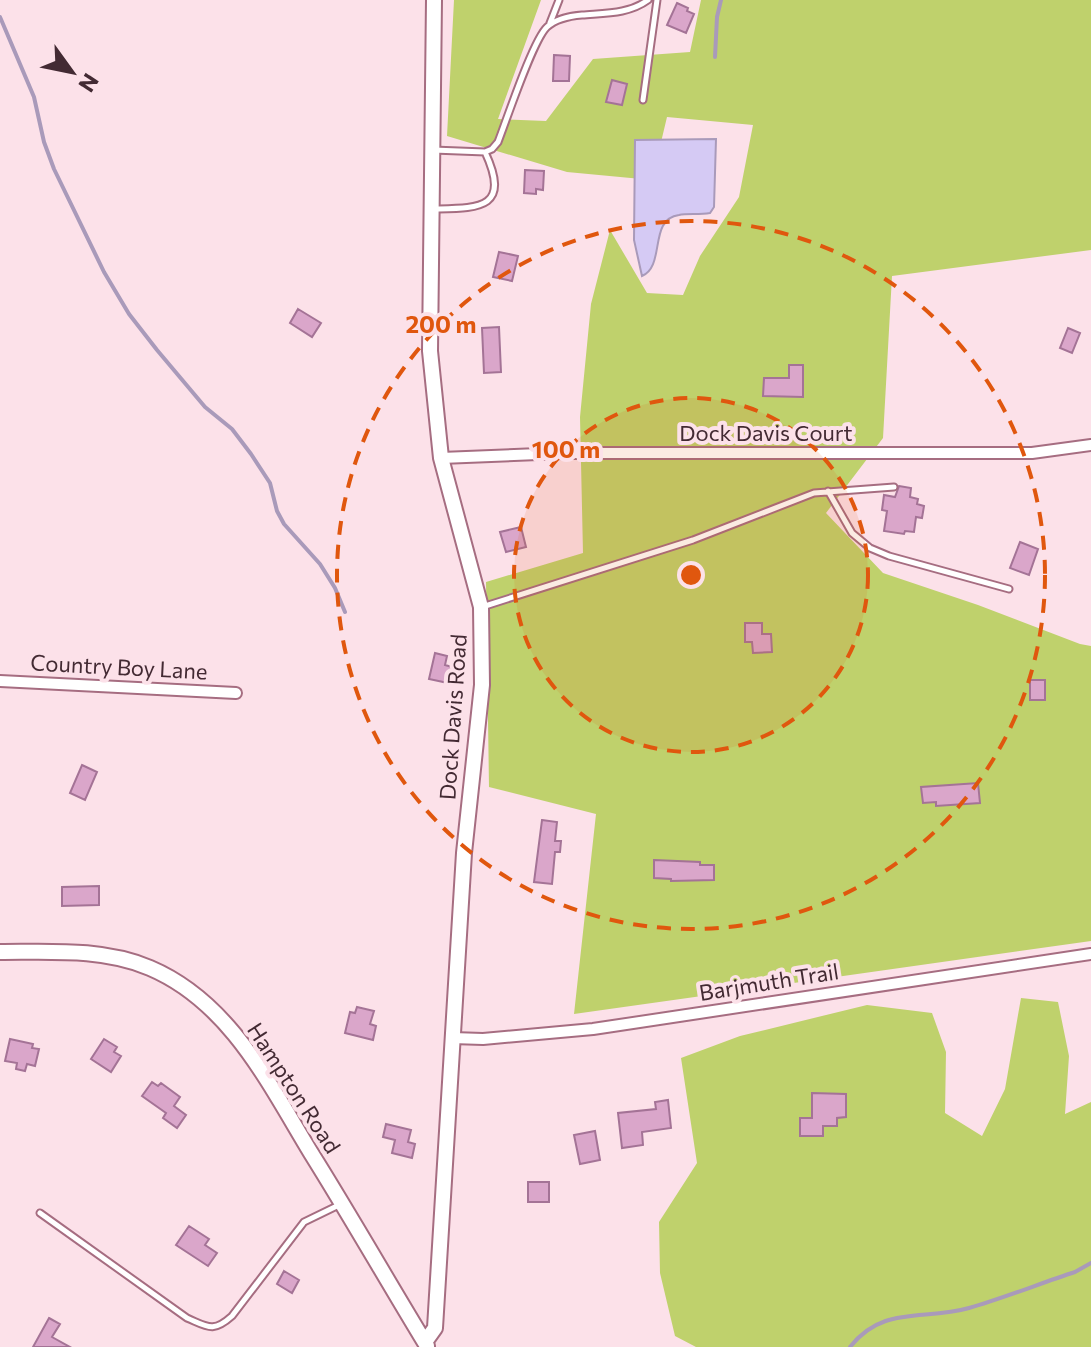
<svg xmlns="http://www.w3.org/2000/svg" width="1091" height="1347" viewBox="0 0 1091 1347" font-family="Commissioner,sans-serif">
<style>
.green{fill:#bfd16c}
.water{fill:#d5caf4;stroke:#a99aba;stroke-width:2}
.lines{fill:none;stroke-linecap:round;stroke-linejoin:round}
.stream{stroke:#a99aba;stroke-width:4}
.building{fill:#daa6ca;stroke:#a47396;stroke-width:2}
.lane-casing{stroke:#a66d81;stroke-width:9}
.street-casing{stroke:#a66d81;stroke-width:14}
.secondary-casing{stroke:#a66d81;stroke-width:18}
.lane{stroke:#fff;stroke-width:5}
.street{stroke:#fff;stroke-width:10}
.secondary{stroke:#fff;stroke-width:14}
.ring{fill:none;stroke:#e0570e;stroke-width:4;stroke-dasharray:14 10}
.labels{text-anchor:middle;stroke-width:8;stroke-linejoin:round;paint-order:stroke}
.street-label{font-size:22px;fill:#432a33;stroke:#fce1e9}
.centre{fill:#e0570e;stroke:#fce1e9;stroke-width:4}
.ring-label{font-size:24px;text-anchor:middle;font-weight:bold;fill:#e0570e;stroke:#fce1e9;stroke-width:8;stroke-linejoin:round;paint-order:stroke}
</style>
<rect width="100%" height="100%" fill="#fce1e9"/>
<path class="green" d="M454,0H541L498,119L546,121L593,59L690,52L701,0H1091V250L892,276L883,438L826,513L883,573L978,605L1080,644L1091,646V941L574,1014L596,814L489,787L486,582L583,553L580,417L591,304L610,230L647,293L683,295L700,256L739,197L753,125L667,117L652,180L567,172L447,136Z
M1021,998L1058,1002L1069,1056L1065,1114L1091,1102V1347H696L675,1336L660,1273L659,1222L697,1163L681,1058L740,1036L867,1005L932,1013L946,1052L945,1113L982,1136L1005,1089Z"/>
<path class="water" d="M716,139L714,207L710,213C699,215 687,213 679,215C648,219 666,266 642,276L634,240L635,140Z"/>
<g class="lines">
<path class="stream" d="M0,17L34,97L44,142L54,169L104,272L129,314L157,350L205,407L232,429L251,454L270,483L277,511L284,524L320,564L335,588L345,612
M715,57L717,17L721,0
M850,1347C883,1305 923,1321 969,1308C1004,1298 1041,1283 1075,1272L1091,1263"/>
</g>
<path class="building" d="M677,3L688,8L687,11L694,14L686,33L667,25Z
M554,55L570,56L569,81H553Z
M612,80L627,84L622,105L606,102Z
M525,170L544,171L543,190L536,189V194L524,193Z
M499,252L518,256L512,281L493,277Z
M298,309L321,323L312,337L290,323Z
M499,327L501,372L484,373L482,328Z
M1068,328L1080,333L1072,353L1060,348Z
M789,365H803V397L763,396L764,378H789Z
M899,486L911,488L910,497L918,499L917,504L924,506L922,518L916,517L914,532L905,531L904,534L884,531L887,511L882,510L884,495L895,497Z
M521,527L526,547L506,552L500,532Z
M1020,542L1038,549L1029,575L1010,568Z
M745,623H762V634H771L772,652L753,653L752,642H745Z
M435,653L447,656L445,665L452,667L448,683L429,679Z
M1030,680H1045V700H1030Z
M82,765L97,772L85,800L70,793Z
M978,783L980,803L936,806V802L923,803L921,787Z
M542,820L557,822L555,841H561L560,852H555L552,884L534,882Z
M654,860L700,862V865H714V880L671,881V879L654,878Z
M99,886V905L62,906V887Z
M357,1007L374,1011L370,1024L376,1026L373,1040L345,1033L350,1012L355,1013Z
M10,1039L33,1044L32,1048L39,1049L35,1066L27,1064L25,1071L16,1069L17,1063L5,1061Z
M104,1039L117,1047L114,1052L121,1056L111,1072L91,1059Z
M152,1082L158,1086L161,1083L180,1097L174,1106L186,1115L177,1128L163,1118L166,1113L142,1096Z
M812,1093L846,1094V1117L837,1118V1126H823V1136H800V1118H812Z
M668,1100L671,1128L642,1132L643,1145L622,1148L618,1113L656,1109L655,1102Z
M386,1124L411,1130L408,1142L415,1144L412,1158L392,1153L395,1140L383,1137Z
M595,1131L600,1160L580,1164L574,1135Z
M528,1182H549V1202H528Z
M189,1226L209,1239L205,1245L217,1253L208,1266L176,1245Z
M284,1271L299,1280L292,1293L277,1284Z
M49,1318L60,1324L52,1337L70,1347H33Z"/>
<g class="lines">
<g class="lane-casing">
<path id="lane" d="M550,23L559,0
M643,100L657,0
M433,150L485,152L492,149L498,142C507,119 533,40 547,27C557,18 570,16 582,15C606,13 629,14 648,0
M433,209C478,208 512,210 485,152
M828,491L852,533L870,548L889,556L1009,589
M482,607L693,540L814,493L894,487
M40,1213L187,1318C208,1327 213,1333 232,1316L304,1222L341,1204"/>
</g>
<g class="street-casing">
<path id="street" d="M441,458L563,453H1032L1091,445
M0,681L236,693
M452,1038L483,1039L593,1029L1091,954"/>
</g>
<g class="secondary-casing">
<path id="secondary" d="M0,952C49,952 104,948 150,968C230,1002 269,1084 311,1153C351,1217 388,1282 427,1346
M425,1342L435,1328L464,853L482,685L481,607L441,458L430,351L434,0"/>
</g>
<use href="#lane" class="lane"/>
<use href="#street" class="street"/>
<use href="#secondary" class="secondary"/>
</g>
<circle cx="691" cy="575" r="177" fill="#e0570e" fill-opacity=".12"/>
<g class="ring">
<circle cx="691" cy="575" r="177"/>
<circle cx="691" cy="575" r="354"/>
</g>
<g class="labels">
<g class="street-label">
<text x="766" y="441">Dock Davis Court</text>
<text transform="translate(119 667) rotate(3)" y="8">Country Boy Lane</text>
<text transform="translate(453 717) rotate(-86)" y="8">Dock Davis Road</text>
<text transform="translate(769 982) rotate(-9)" y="8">Barjmuth Trail</text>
<text transform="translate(294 1088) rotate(57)" y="8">Hampton Road</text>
</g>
</g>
<circle cx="691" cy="575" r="12" class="centre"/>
<g class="ring-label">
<text x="441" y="333">200 m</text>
<text x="566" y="458">100 m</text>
</g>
<g transform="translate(72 72) rotate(123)" stroke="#fce1e9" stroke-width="6" paint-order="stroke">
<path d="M0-6L14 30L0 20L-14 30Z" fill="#432a33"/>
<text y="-12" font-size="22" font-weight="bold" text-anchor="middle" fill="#432a33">N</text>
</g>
</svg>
